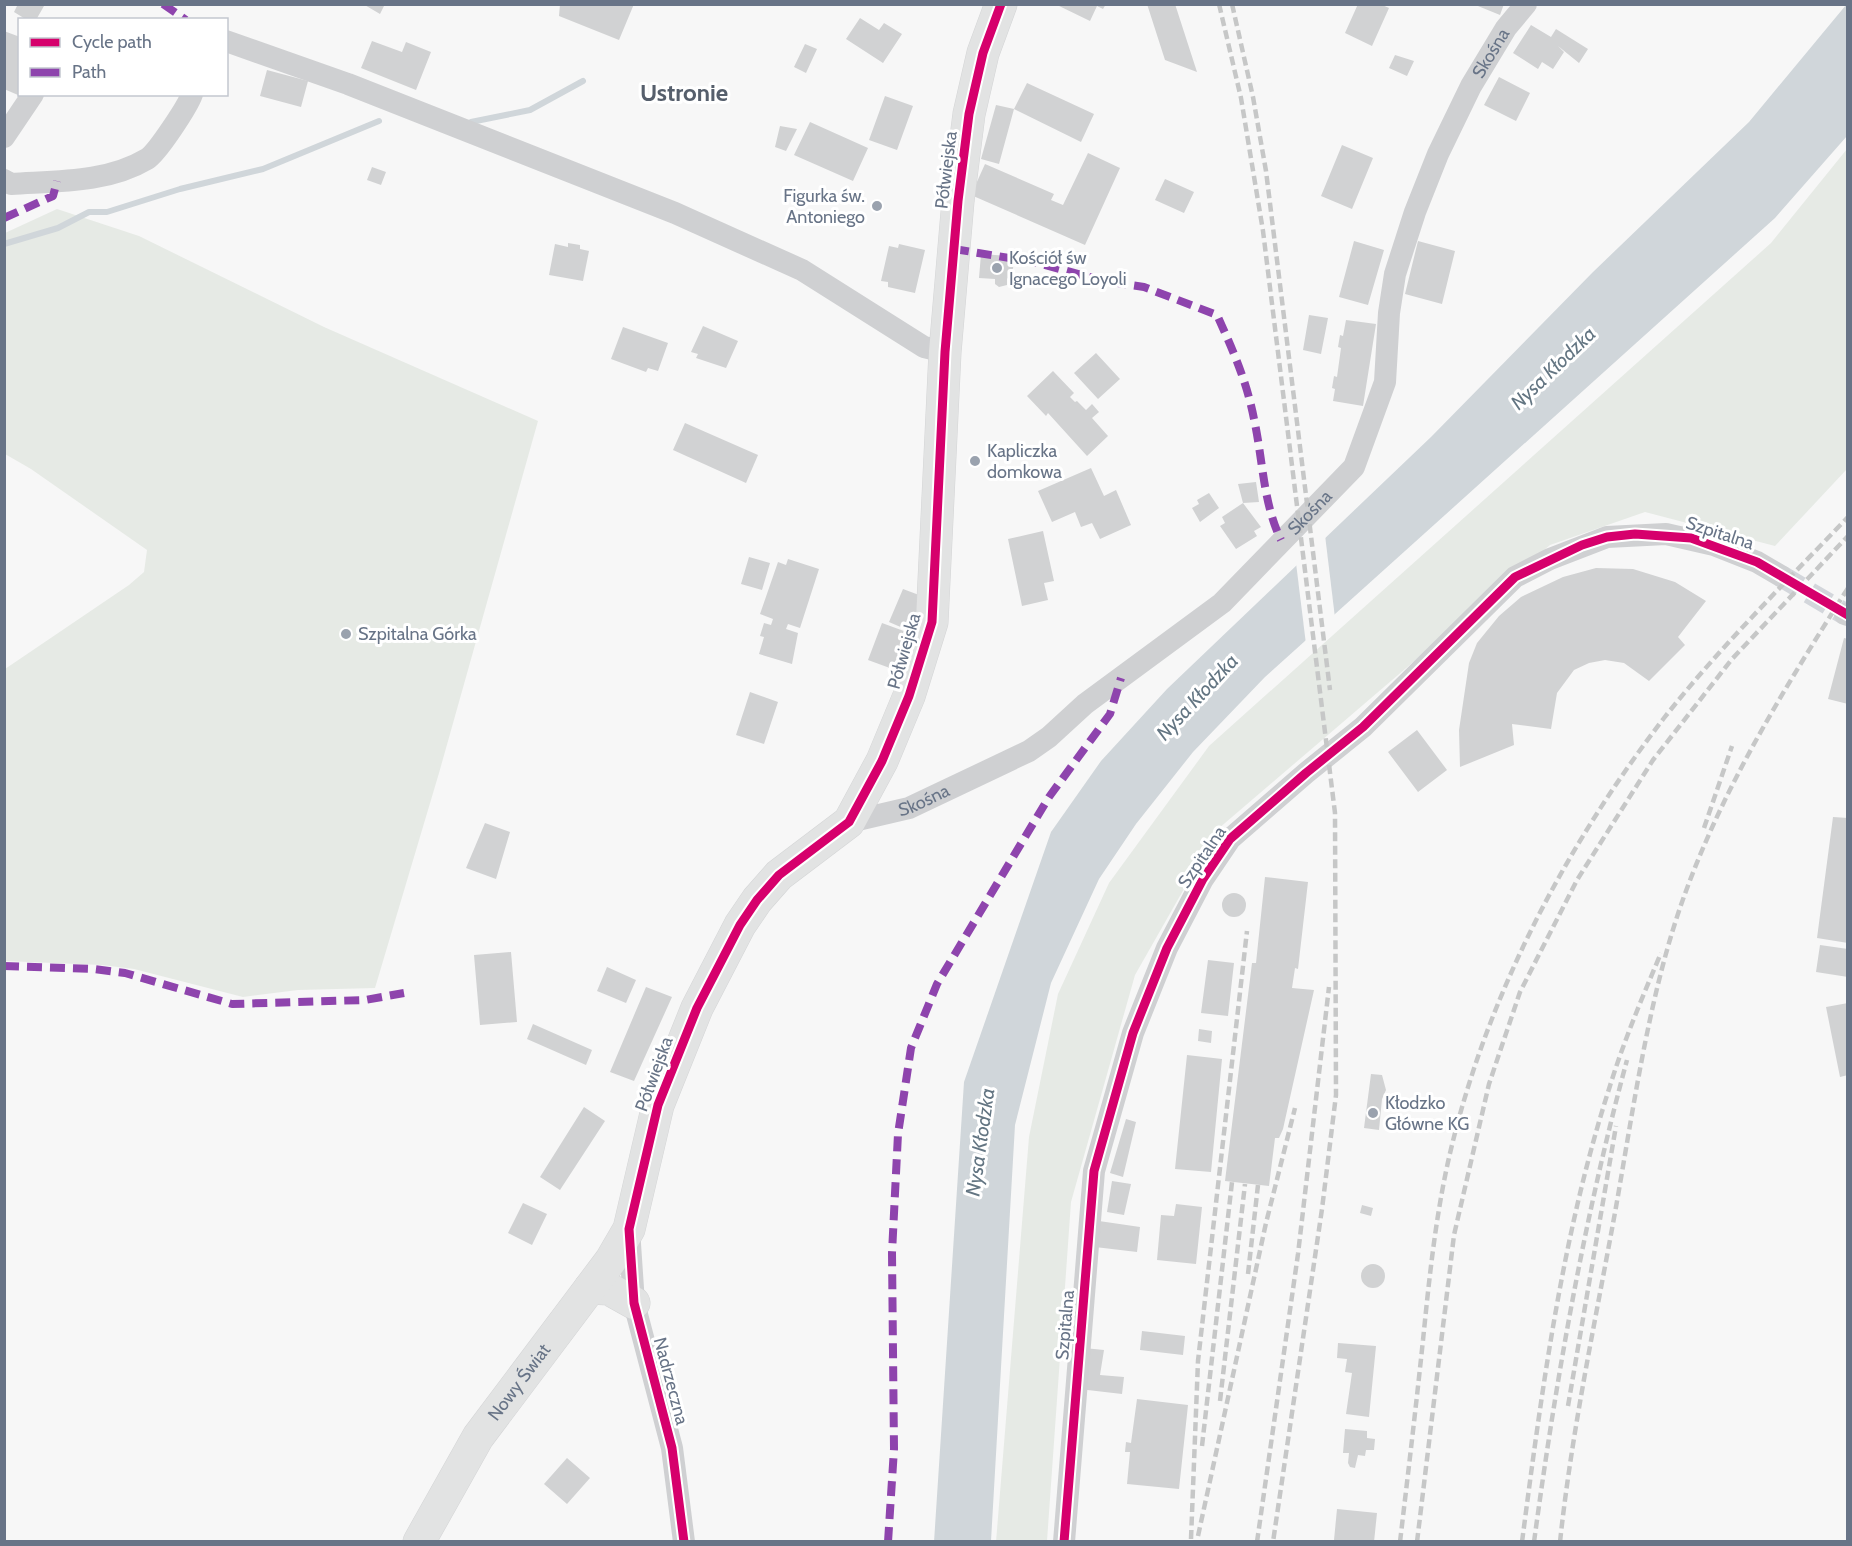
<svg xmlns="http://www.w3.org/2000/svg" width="1852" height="1546" viewBox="0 0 1852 1546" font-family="Cabin,sans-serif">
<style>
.green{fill:#e6eae5}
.water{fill:#d0d6da}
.pier{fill:#f7f7f7}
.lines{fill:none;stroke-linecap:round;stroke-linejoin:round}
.stream{stroke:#d0d6da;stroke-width:6}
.building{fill:#d1d2d3}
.street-tunnel{stroke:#d3d6db;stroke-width:22;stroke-dasharray:22 11;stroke-linecap:butt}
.secondary-casing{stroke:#d4d5d6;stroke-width:33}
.street{stroke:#cfd0d2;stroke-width:22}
.secondary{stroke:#e2e3e3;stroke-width:32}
.rail{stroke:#c6c7c7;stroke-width:4.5;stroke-dasharray:9 4.5;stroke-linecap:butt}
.quiet{stroke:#8e44ad;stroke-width:8;stroke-dasharray:15 8;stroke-linecap:butt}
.cycleway-casing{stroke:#fff;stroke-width:13}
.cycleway{stroke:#d6006c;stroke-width:9}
.poi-dot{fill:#9aa2ae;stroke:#fff;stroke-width:2}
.labels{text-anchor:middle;stroke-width:6;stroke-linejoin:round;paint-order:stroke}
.street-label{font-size:18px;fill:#687487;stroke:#fff}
.poi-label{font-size:18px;fill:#687487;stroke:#fff;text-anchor:start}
.water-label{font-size:20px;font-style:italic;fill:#637582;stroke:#fff}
.district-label{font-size:24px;font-weight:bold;fill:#565f6c;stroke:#fff}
</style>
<rect width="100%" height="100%" fill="#f7f7f7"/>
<path class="green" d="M1847,149V469L1775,546L1645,512L1550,545L1218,829L1135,975L1071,1202L1047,1541L996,1542L1029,1137L1058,994L1109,883L1209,746L1771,243Z
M57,209L139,236L324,327L538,421L439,773L375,988L298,990L243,997L134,969L102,965L5,961V669L129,585L144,572L147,550L31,469L5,454V233Z"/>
<path class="water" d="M1846,5L1847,136L1775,218L1265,677L1193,752L1136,824L1099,879L1051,983L1015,1125L991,1541L934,1542L964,1082L1051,832L1101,761L1167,689L1431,437L1593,272L1749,122Z"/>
<path class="pier" d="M1325,535L1335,618L1306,644L1296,563Z"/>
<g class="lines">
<path class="stream" d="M471,122L530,110L583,81
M4,244L58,228L89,212H107L180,189L263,169L379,121"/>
</g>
<path class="building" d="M18,4H41L44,6L36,20H27L14,12Z
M363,4H385L380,14Z
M560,4H634L619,40L559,16Z
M1055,4H1106L1103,9L1097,6L1090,21Z
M1147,4H1175L1197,72L1165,60Z
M1358,4H1380L1389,8L1372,46L1345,33Z
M1473,4H1504L1500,15Z
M860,18L879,30L884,23L902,34L883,63L846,39Z
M1531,25L1551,37L1556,29L1588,49L1579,63L1558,46L1564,52L1553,69L1542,62L1538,69L1513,53Z
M4,31L20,37L18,95L4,89Z
M372,41L402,52L406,42L431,52L416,90L361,68Z
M805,44L817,49L806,73L794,67Z
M1395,55L1414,61L1407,76L1389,68Z
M267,70L308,81L301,107L260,96Z
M1499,77L1530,93L1516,121L1484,105Z
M1027,83L1094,114L1081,142L1014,109Z
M885,96L913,106L897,150L869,140Z
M996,105L1014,109L999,164L981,159Z
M810,122L868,148L853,181L794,155Z
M780,126L797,129L786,151L775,147Z
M1342,145L1373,158L1352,209L1321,196Z
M1088,153L1120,168L1085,245L971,195L985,164L1054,194L1051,200L1063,205Z
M372,167L386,172L381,185L367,180Z
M1165,179L1194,192L1184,213L1155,200Z
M1354,241L1384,250L1368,305L1339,297Z
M1418,241L1455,251L1442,304L1405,294Z
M568,243L580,245V249L589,251L583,281L549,275L555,244L568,247Z
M899,244L925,250L915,293L888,287V282L881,281L889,246L898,248Z
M981,254L1009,256L1014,263L1012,273L1007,279V285L999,287L995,284V279L979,278Z
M1309,315L1328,318L1321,354L1303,350Z
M1346,320L1376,324L1363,406L1333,401L1335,389L1332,388L1334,376L1337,377L1341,348L1338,347L1340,335L1343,336Z
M703,326L738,341L726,368L696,358L698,354L691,352Z
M623,327L668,343L658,371L648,368L646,372L611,359Z
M1096,353L1120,379L1098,399L1074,373Z
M1053,371L1074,393L1070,397L1075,402L1077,401L1086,410L1092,404L1099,412L1092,418L1108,436L1087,456L1048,413L1046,416L1027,396Z
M685,423L758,455L746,483L673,450Z
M1091,468L1104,496L1116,490L1131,525L1100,539L1092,523L1081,527L1075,512L1052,522L1038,491Z
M1256,482L1259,502L1243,503L1261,527L1254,531L1257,536L1236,549L1220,526L1225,523L1222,517L1243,503L1238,484Z
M1209,493L1219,508L1200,522L1192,508L1199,504L1197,500Z
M1043,531L1054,581L1044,583L1048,600L1022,606L1008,539Z
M749,557L770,563L762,590L741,584Z
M788,559L819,569L800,628L788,624L786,629L798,633L792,664L759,654L764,637L760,636L764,623L771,625L773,619L760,614L778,562L786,565Z
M1596,568L1633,569L1675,582L1706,601L1678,637L1685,645L1649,681L1624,663L1605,660L1589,663L1574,670L1557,693L1551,729L1512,724L1514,745L1460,767L1459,730L1469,663L1477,643L1499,616L1521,597L1563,577Z
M903,589L927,598L912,632L889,622Z
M882,623L912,634L898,671L868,660Z
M1844,638L1848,639V704L1828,699Z
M750,692L778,702L764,744L736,735Z
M1417,730L1447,770L1418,792L1388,752Z
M1833,817L1848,818V943L1817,938Z
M485,823L510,832L496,879L466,868Z
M1265,877L1308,882L1298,969L1295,968L1292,988L1314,990L1283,1129L1279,1138H1275L1269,1186L1225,1181L1252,963H1256Z
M1222 905a12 12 0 1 1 24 0a12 12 0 1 1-24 0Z
M1820,945L1848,949V977L1816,972Z
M511,952L517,1022L480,1025L474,955Z
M1208,960L1234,963L1228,1016L1201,1013Z
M607,967L636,980L626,1003L597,991Z
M646,987L672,997L634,1081L610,1072Z
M1848,1003V1075L1840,1077L1826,1007Z
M533,1024L592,1050L586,1065L527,1039Z
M1199,1029L1212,1031L1211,1043L1198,1041Z
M1187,1055L1222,1059L1211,1172L1175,1169Z
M1371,1074L1382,1075L1386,1090L1382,1099L1379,1130L1364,1128Z
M584,1107L605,1121L560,1190L540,1177Z
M1126,1119L1136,1122L1123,1177L1110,1173Z
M1112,1181L1131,1184L1124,1215L1107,1212Z
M523,1203L547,1214L532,1245L508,1233Z
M1176,1204L1202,1207L1196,1264L1157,1260L1161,1215L1174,1216Z
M1362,1205L1373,1208L1371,1216L1360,1213Z
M1099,1221L1140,1227L1137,1252L1095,1247Z
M1361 1276a12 12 0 1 1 24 0a12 12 0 1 1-24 0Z
M1142,1331L1185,1336L1183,1355L1140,1350Z
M1338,1343L1376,1346L1369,1417L1346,1414L1352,1373L1345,1372L1347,1359L1337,1358Z
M1084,1348L1104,1350L1100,1375L1124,1377L1122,1394L1079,1389Z
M1137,1399L1188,1405L1179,1489L1127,1484L1130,1452H1125L1126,1442L1131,1443Z
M1345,1429L1367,1431V1438L1375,1439L1374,1450H1366L1365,1456L1358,1455L1355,1468L1350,1467L1348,1463L1349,1453H1343Z
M567,1458L590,1478L567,1504L544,1484Z
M1337,1509L1377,1513L1374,1542L1334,1540Z"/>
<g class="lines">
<path class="street-tunnel" d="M1781,576L1845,614"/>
<g class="secondary-casing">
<g id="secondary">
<path d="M590,1288L609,1289L634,1303"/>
<path id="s2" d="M419,1542L478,1437L611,1260L629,1229L658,1105L697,1008L740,925L757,900L779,875L849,822L882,761L909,696L932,622L945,352L958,201L969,114L983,53L1001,4"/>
</g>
</g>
<g class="street">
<path d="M226,41L348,84L675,213L802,270L924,347L945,352"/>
<path d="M4,137L33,94"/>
<path d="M4,180L11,184C56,181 107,183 147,159C157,153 188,106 192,94"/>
<path d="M1845,614L1848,615"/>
<path id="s1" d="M849,822L909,808L1029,751L1049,737L1085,704L1222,603L1354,467L1385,382L1389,313L1395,274L1415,212L1438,154L1471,86L1506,28L1526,4"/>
<path d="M629,1229L634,1303L672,1448L684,1542"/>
<path d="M1064,1542L1094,1171L1133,1033L1167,948L1203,879L1230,839L1306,773L1363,727L1515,577L1550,559L1607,537L1666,534L1714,545L1757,562L1781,576"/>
</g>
<use href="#secondary" class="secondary"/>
<path class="rail" d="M1219,4L1241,98L1263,231L1335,813L1336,1095L1322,1209L1273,1542
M1232,4L1253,97L1266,171L1330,690
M1704,828L1732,746
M1248,1274L1258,1185
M1220,1401L1245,1184
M1568,1406L1616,1126
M1202,1446L1232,1182
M1198,1536L1266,1223L1295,1108
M1191,1539L1198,1361L1247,931
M1257,1542L1298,1254L1329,987
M1400,1542C1408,1474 1416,1407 1423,1340C1429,1281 1435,1221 1448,1162C1484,1001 1564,848 1664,718C1720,647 1785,583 1848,517
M1417,1542L1454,1235L1489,1084L1520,992L1577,880L1653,760L1732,659L1848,536
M1522,1542C1542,1389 1562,1236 1609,1089C1623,1043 1642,998 1661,953
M1534,1542C1556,1379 1584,1219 1627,1060
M1560,1542C1572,1429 1596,1318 1616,1207C1634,1105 1650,988 1686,891C1726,782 1786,686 1848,588"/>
<path class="quiet" d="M163,4L186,20
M4,218L53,196L57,181
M954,249L1034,262L1104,281L1144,287L1217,315C1232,348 1247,382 1254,419C1263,460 1263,503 1281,540
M4,966L94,969L125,973L232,1004L365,1000L404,993
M888,1542L894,1449L892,1253L898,1134L911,1048L937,984L1049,797L1110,714L1121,678"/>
<g class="cycleway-casing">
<path id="cycleway" d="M684,1542L672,1448L634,1303L629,1229L658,1105L697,1008L740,925L757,900L779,875L849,822L882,761L909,696L932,622L945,352L958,201L969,114L983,53L1001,4
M1064,1542L1094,1171L1133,1033L1167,948L1203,879L1230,839L1306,773L1363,727L1515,577L1582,545L1607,537L1635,534L1691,538L1757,562L1848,615"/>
</g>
<use href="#cycleway" class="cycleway"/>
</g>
<g class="poi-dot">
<circle cx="877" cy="206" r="6"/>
<circle cx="997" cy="268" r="6"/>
<circle cx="975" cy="461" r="6"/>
<circle cx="346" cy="634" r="6"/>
<circle cx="1373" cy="1113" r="6"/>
</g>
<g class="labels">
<g class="street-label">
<text dy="6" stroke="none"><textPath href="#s1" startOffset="1068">Skośna</textPath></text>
<text transform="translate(946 170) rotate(-83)" y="6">Półwiejska</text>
<text dy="6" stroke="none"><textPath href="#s1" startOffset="564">Skośna</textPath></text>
<text transform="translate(1720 533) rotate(18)" y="6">Szpitalna</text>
<text transform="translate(904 651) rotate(-74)" y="6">Półwiejska</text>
<text dy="6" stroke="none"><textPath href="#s1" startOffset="78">Skośna</textPath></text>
<text transform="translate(1202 857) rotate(-56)" y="6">Szpitalna</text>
<text transform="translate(654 1074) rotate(-70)" y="6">Półwiejska</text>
<text transform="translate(1065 1325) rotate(-85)" y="6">Szpitalna</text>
<text transform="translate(671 1381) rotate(75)" y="6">Nadrzeczna</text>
<text dy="6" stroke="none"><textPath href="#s2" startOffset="189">Nowy Świat</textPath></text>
</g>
<g class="poi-label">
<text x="865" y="202" text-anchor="end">Figurka św.<tspan x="865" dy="21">Antoniego</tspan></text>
<text x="1009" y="264">Kościół św<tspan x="1009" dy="21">Ignacego Loyoli</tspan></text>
<text x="987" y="457">Kapliczka<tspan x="987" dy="21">domkowa</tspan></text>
<text x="358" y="640">Szpitalna Górka</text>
<text x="1385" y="1109">Kłodzko<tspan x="1385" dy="21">Główne KG</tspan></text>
</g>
<g class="water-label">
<text transform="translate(1553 368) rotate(-44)" y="7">Nysa Kłodzka</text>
<text transform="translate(1197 697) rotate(-47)" y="7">Nysa Kłodzka</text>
<text transform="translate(980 1142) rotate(-82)" y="7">Nysa Kłodzka</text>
</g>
<g class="district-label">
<text x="684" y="101">Ustronie</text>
</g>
</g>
<rect width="1852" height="1546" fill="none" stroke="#687487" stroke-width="12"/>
<rect x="18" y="18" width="210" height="78" fill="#ffffff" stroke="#c3c7cf" stroke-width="1.5"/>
<rect x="30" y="38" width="30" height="9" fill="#d6006c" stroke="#c3c7cf" stroke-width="1.5"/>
<text x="72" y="48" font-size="18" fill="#687487">Cycle path</text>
<rect x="30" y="68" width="30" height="9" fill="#8e44ad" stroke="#c3c7cf" stroke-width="1.5"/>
<text x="72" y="78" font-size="18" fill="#687487">Path</text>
</svg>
